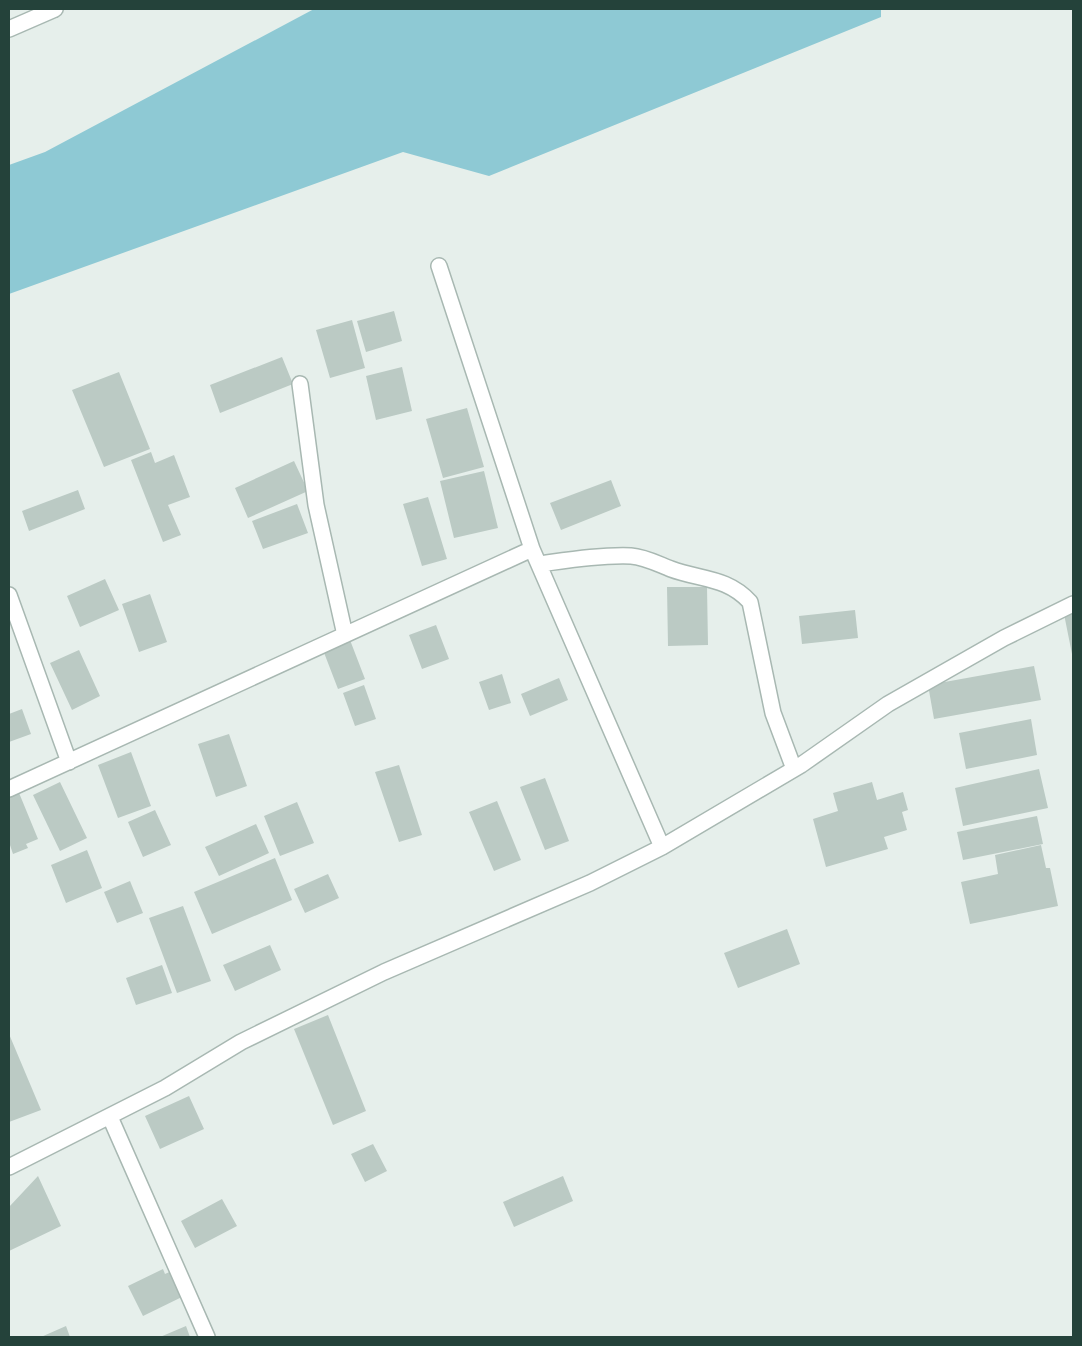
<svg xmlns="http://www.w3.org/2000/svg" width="1082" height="1346" viewBox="0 0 1082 1346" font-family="Manrope,sans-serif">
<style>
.water{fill:#8ec9d4}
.building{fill:#bbcac4}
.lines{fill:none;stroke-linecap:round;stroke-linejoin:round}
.minor-casing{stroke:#a8b8b2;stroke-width:18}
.tertiary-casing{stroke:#a8b8b2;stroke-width:18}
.minor{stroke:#fff;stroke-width:15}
.tertiary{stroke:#fff;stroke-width:15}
</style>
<rect width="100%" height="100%" fill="#e6efeb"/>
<path class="water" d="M314,9H881V17L489,176L403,152L9,294V165L45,152Z"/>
<path class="building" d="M394,311L402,341L366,352L357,321Z
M352,320L365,368L330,378L316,330Z
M282,357L293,384L220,413L210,385Z
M402,367L412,411L376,420L366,376Z
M119,372L150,449L104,467L72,390Z
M467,408L484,467L443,478L426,419Z
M151,452L155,463L174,455L190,497L168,505L181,535L163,542L131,460Z
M294,461L308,491L248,518L235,488Z
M484,471L498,528L454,538L440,481Z
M611,480L621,506L561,530L550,503Z
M78,490L85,509L29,531L22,511Z
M428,497L447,559L422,566L403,504Z
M297,504L308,533L263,549L252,521Z
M105,579L119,610L80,627L67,596Z
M667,587H707L708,645L668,646Z
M150,594L167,642L139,652L122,604Z
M855,610L858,638L802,644L799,616Z
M1073,612V654H1072L1064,614Z
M436,625L449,659L422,669L409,635Z
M350,640L365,679L338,689L323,650Z
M79,650L100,696L72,710L50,663Z
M1034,666L1041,700L934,719L928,685Z
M502,674L511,703L489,710L479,682Z
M559,678L568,700L530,716L521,694Z
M364,685L376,719L355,726L343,693Z
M22,709L31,734L9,742V714Z
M1031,719L1037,755L966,769L959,733Z
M229,734L247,786L216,797L198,744Z
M131,752L151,806L118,818L98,765Z
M399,765L422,835L399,842L375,772Z
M1039,769L1048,808L963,826L955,788Z
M545,778L569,841L545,850L520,787Z
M60,782L87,838L60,851L33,795Z
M872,782L877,800L903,792L908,810L902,812L907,830L884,837L888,849L826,867L813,819L838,811L833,793Z
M17,788L38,839L26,844L28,848L13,854L9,842V791Z
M497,801L521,860L494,871L469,812Z
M297,802L314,843L280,856L264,816Z
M155,810L171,845L143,857L128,822Z
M1037,816L1043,844L963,860L957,832Z
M256,824L269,853L219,876L205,847Z
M1041,845L1046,868H1050L1058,906L970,924L961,882L998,874L995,855Z
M87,850L102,888L66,903L51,865Z
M275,858L292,900L212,934L194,892Z
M328,874L339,898L305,913L294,889Z
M130,881L143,913L117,923L104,892Z
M183,906L211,981L177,993L149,918Z
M787,929L800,964L738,988L724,953Z
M270,945L281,970L235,991L223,965Z
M162,965L172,993L136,1005L126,978Z
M328,1015L366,1111L333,1125L294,1029Z
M9,1034L41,1110L9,1122Z
M189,1096L204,1129L160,1149L145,1116Z
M373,1144L387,1171L365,1182L351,1154Z
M38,1176L61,1226L9,1251V1207Z
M563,1176L573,1201L514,1227L503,1202Z
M222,1199L237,1226L195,1248L181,1221Z
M163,1269L165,1274L174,1270L186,1295L143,1316L128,1286Z
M66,1326L70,1337H41Z
M186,1326L190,1337H160Z"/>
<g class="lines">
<g class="minor-casing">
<path id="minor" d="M439,266L532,549L662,847
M300,384L316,505L345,635
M539,564C569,560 600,555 631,556C645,557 658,564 671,569C701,580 727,577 750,602L773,713L794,769
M9,595L69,762
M9,789L532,549
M110,1117L207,1337
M9,1167L165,1088L241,1042L384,972L590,883L662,847L801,765L888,704L1004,638L1073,604"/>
</g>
<g class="tertiary-casing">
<path id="tertiary" d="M9,29L55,9"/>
</g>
<use href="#minor" class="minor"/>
<use href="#tertiary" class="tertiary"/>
</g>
<rect width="1082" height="1346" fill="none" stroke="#24423a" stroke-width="20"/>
</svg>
